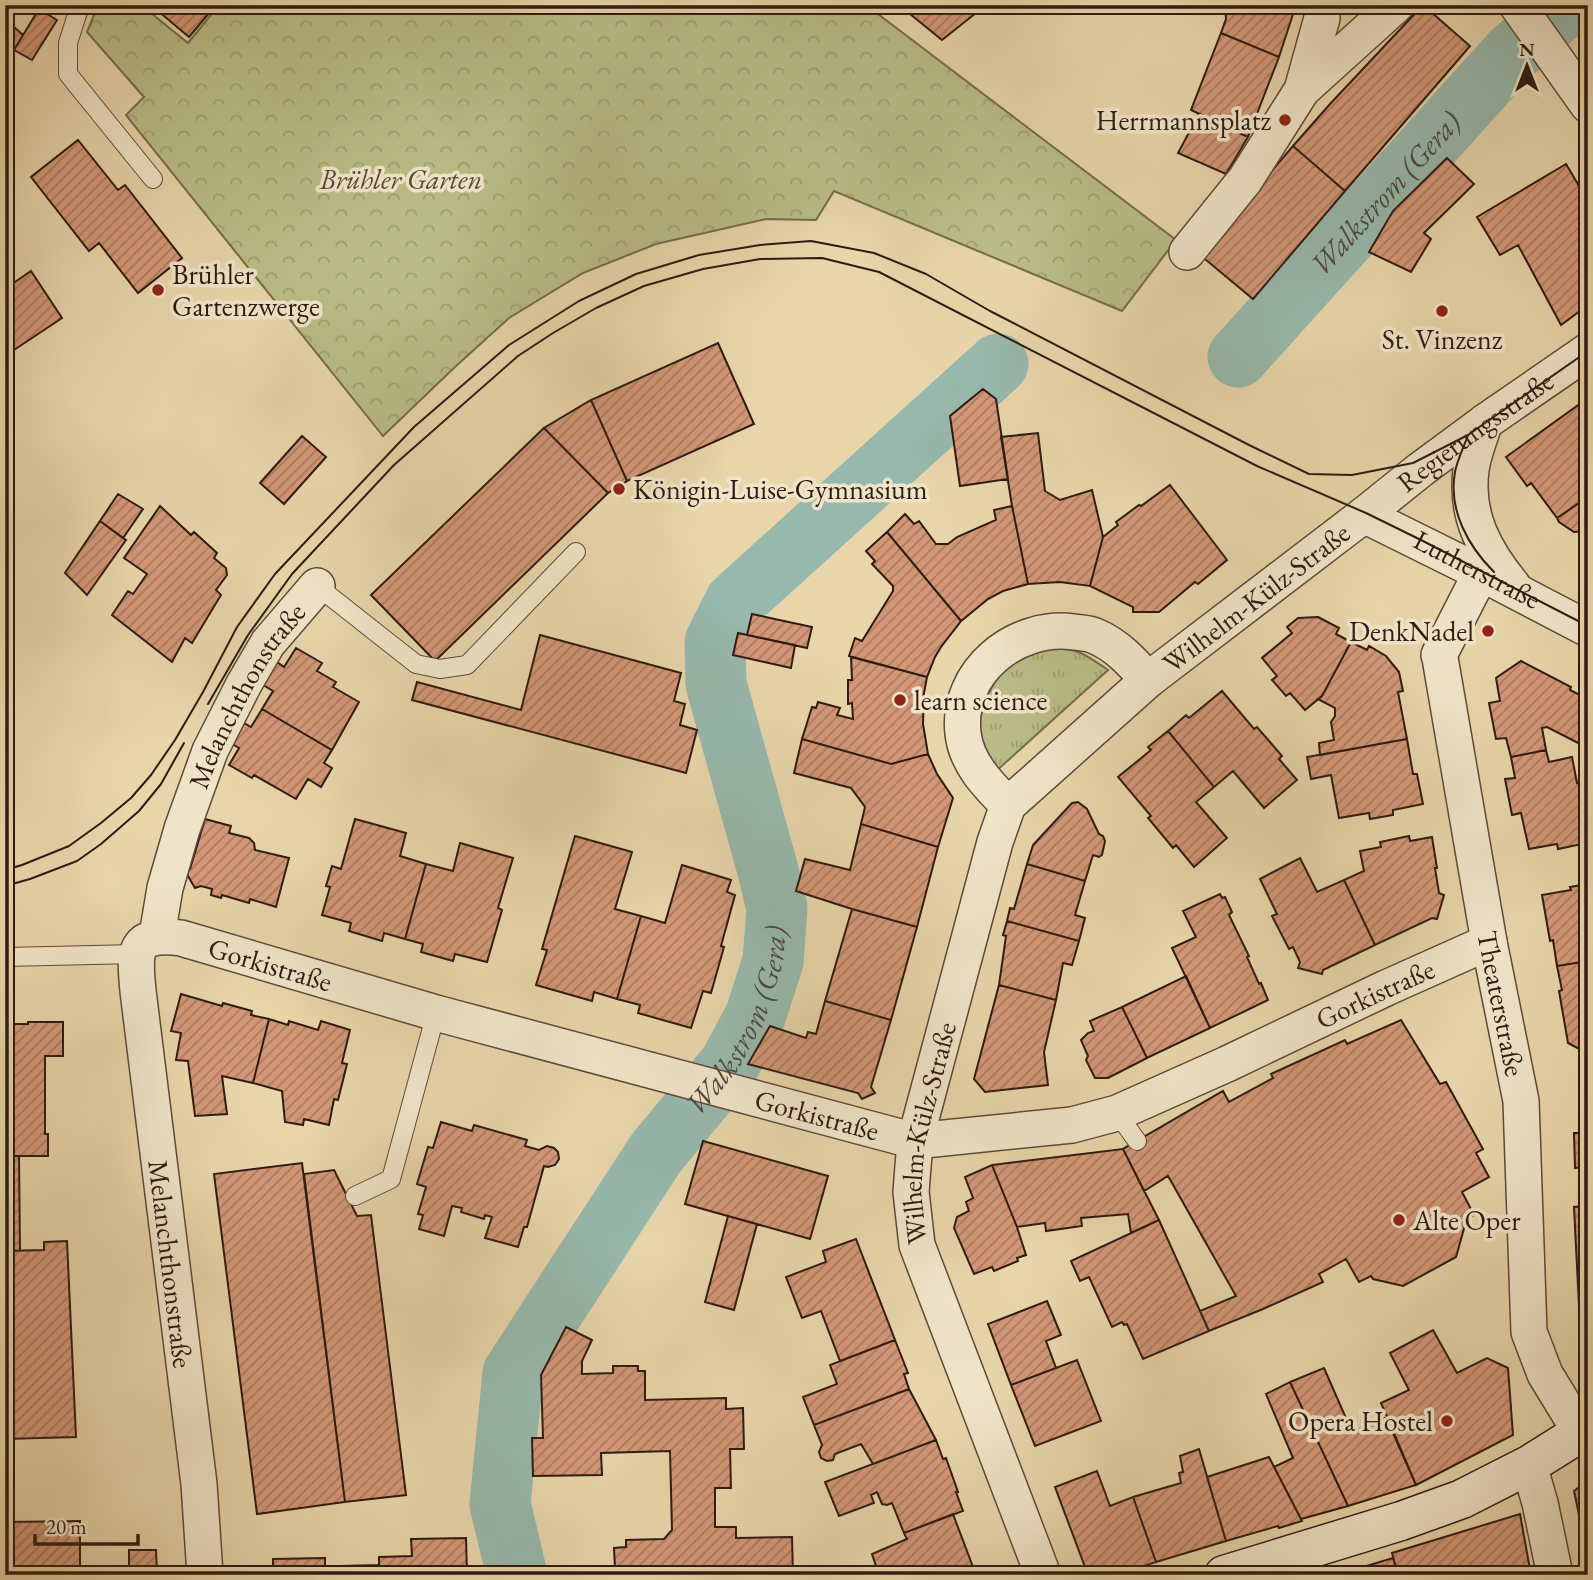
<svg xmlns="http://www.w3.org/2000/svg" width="1593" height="1580" viewBox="0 0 1593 1580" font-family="'EB Garamond',serif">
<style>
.grass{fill:url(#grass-tufts);stroke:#746c4c;stroke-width:2}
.park{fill:url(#park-crowns);stroke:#746c4c;stroke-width:2}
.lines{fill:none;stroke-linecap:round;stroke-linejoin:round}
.river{stroke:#97b8ac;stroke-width:61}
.building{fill:url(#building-hatch);stroke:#2f1b12;stroke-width:2}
.lane-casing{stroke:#5d4a38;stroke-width:20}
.street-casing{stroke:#5d4a38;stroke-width:38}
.secondary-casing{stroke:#2f1b12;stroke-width:41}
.lane{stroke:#f0e4c8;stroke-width:18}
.street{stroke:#f0e4c8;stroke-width:35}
.secondary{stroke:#f0e4c8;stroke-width:38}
.tram{stroke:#2f1b12;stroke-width:2}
.poi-dot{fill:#8f2418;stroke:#f0e4c8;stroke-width:2.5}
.labels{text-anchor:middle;stroke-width:7;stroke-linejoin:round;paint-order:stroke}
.poi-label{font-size:28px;fill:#2f1b12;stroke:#f0e4c8;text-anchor:start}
.park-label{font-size:28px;font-style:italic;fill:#584b35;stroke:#f0e4c8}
.street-label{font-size:28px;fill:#2f1b12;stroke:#f0e4c8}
.water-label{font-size:30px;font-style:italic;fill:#4e4a40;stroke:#f0e4c8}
</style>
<defs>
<pattern id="grass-tufts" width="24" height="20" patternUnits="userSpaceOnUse" patternTransform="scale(1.75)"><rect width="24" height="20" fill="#b9bc86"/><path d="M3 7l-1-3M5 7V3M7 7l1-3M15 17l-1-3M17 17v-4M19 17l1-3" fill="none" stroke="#9fa173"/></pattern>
<pattern id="park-crowns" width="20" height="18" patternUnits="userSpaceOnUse" patternTransform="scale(1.75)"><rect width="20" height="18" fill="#b9bc86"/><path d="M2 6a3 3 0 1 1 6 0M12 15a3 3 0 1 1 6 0" fill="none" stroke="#9fa173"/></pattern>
<pattern id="building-hatch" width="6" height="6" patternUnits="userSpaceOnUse" patternTransform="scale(1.75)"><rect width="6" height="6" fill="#d39777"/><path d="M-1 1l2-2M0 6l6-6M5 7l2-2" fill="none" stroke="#ac7a60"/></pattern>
</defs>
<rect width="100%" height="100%" fill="#e8d5aa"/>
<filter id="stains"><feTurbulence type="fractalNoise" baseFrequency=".00286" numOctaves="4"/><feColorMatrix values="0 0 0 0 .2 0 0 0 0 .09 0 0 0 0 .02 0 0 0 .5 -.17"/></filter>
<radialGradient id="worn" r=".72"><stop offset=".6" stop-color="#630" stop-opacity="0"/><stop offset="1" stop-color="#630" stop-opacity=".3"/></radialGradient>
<path class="grass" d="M1045,648C1077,648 1082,652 1108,670L994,773C990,765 985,756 983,748C972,714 993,671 1024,655C1030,652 1038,650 1045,648Z"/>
<path class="park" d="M98,5H141L188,43L219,5H866L1176,240L1122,311L834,191L816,220L766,219L656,244L583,273L509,318L455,367L383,436L126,115L144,97L87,32Z"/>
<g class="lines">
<g class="river">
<path id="s1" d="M1238,357L1512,53L1567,5"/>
<path id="s2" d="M517,1575L500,1504L513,1373L656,1153L729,1065L755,1017L773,961L777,908L767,867L716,684L715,642L735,602L998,364"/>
</g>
</g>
<path class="building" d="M151,5H202L210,12L189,37Z
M899,5H986L942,40Z
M1173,5H1210L1175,13Z
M1225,5H1296L1279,57L1221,33L1226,19Z
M1423,5L1470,46L1345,191L1293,146L1330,104Z
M39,9L57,20L32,60L14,50Z
M5,19L23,35L14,50L5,41Z
M1221,33L1279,57L1248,137L1191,110Z
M1199,114L1248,137L1226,174L1178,153Z
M78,140L118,190L125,185L182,258L138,293L99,243L89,251L31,177Z
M1293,146L1345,191L1253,299L1200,255Z
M1447,158L1474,184L1424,233L1431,239L1411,272L1369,252L1393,211Z
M1566,164L1588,201V305L1561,325L1518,245L1500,255L1477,217Z
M31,271L62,318L5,356V289Z
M718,343L754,424L627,481L591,400Z
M983,389L996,399L1008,479L960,486L950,416Z
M1588,398V497L1557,518L1531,483L1527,486L1506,457Z
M591,400L627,481L608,493L544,428Z
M544,428L608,493L435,661L371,595Z
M1038,433L1045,491L1060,500L1092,490L1103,537L1090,586L1060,582L1028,584L1012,506L1001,437Z
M302,436L326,457L284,504L260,483Z
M1170,485L1227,560L1198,584L1195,582L1159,612H1133V607L1090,586L1103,537L1118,525L1116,522L1139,505L1141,506Z
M118,494L143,509L123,538L100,521Z
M1588,497V531L1574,532L1559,522L1557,518Z
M160,506L191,535L194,532L217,553L214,558L226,568L227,575L216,590L221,595L192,643L185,638L172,662L112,615L128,591L133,594L147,574L124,558Z
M1012,506L1028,584L1003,591L988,599L961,621L887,532L905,514L914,524L919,521L936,544H948L957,537L996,520L994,510Z
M100,521L126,540L87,595L65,573Z
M887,532L961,621L941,647L935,657L927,677L849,656L855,638L862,641L893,591V586L872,564L875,561L866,551Z
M752,614L812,627L807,648L747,635Z
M1318,617L1339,628L1336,634L1351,642L1322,696L1305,710L1290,693L1286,696L1272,680L1277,676L1262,658L1292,633L1287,627L1298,618Z
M738,633L795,645L791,668L733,655Z
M540,635L681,673L674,701L685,704L680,725L697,730L686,773L412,700L417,682L521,710Z
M1351,642L1367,650L1369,646L1386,656L1399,672L1403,691L1398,692L1407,739L1320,755L1319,743L1334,740L1331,722L1335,716V708L1318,699L1322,696Z
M296,648L322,663L317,671L336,682L333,687L359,702L332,750L262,709L273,691L263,685L277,662L284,667Z
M851,657L927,677L924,693L923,724L928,754L891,764L802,739L812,707L816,708L818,702L840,708L837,715L853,719L852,703L848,704V680H852Z
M1521,661L1571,687L1570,690L1588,699V748L1547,727L1542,728L1546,750L1511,757L1506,738L1496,739L1489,703L1500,701L1496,678Z
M1222,691L1254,729L1257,727L1282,756L1279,759L1297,780L1264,808L1233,771L1214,787L1168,731L1186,715L1189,718Z
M262,709L332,750L324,763L332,768L321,787L308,779L296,799L254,775L252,778L229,765L239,748L231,743L244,723L251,727Z
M1168,731L1214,787L1196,802L1227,838L1194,867L1176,845L1173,848L1148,818L1151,816L1118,777L1151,750L1148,747Z
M802,739L891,764L928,754L937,774L953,798L938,847L861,824L865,807L851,788L794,773Z
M1407,739L1413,774H1417L1423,804L1393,810V815L1370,819L1369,813L1339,818L1331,775L1311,779L1307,757Z
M1546,750L1549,762L1572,757L1577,783L1588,781V838L1581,840L1582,844L1558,849L1557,844L1529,849L1521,813L1512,815L1505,779L1515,778L1511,757Z
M1078,802L1087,809L1099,834L1103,836L1105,841L1102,855L1099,857L1093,855L1085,881L1027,864L1033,845L1072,803Z
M205,819L231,826L229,833L249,838L254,843L255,850L289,858L276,907L250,899L249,903L222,895L221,898L211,895L212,889L201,886L195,888L185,871L190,869Z
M355,819L406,833L400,856L426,864L405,939L384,933L382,941L349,931L351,923L322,915L330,887L326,886L332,866L341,869Z
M861,824L938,847L917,927L852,909L796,891L805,859L850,870Z
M575,836L632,852L615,909L641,916L617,999L594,992L592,1001L536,985L547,950L542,949Z
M1409,836L1410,841L1432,837L1437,868H1435L1439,893L1444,895L1437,919L1432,918L1375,945L1344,880L1364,871L1360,851L1381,847L1380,842Z
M460,843L513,858L498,908L502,910L487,962L455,954L453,961L421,952L423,944L405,939L426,864L453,871Z
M1300,858L1317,892L1344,880L1375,945L1323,970L1322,974L1298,968L1300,962L1293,947L1289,949L1272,916L1277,914L1260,879Z
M1027,864L1085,881L1075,915L1085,918L1079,941L1007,921L1010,908L1014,909Z
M682,865L731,880L727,892L735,895L721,946L724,947L711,993L703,991L691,1028L638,1013L640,1005L617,999L641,916L665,923Z
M1587,884L1588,961L1557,966L1553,940L1550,941L1542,895L1571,890L1570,887Z
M1220,894L1222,898L1225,897L1232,912L1229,915L1249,956L1247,957L1259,984L1261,983L1268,1000L1210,1028L1172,948L1196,937L1183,911Z
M852,909L917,927L891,1020L825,1001Z
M1007,921L1079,941L1072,965L1063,963L1056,1000L999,985L1006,936L1003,935Z
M1588,961V1051H1583L1568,1043L1559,991L1562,990L1557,966Z
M1186,976L1210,1028L1147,1058L1122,1007Z
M999,985L1056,1000L1044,1052L1048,1085L985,1092L974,1079Z
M181,994L222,1006L223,1003L252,1011L251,1015L269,1019L253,1083L222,1076L227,1114L195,1116L188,1061L176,1060L181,1033L171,1031Z
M825,1001L891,1020L871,1087L875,1093L862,1099L858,1093L748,1064L770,1026L806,1038L808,1032L816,1034Z
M1122,1007L1147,1058L1108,1078H1095L1086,1060L1088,1056L1081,1040L1088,1033L1094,1031L1090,1021Z
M269,1019L288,1025L289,1021L318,1030L321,1021L350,1030L342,1063L347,1064L338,1100L334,1099L329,1125L304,1119L303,1125L285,1122L282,1091L253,1083Z
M1401,1020L1440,1084L1446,1082L1483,1149L1476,1153L1489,1177L1462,1192L1474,1215L1463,1222L1465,1225L1456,1257L1403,1286L1373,1279L1371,1276L1359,1282L1346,1259L1319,1274L1323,1282L1263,1309L1209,1331L1200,1311L1236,1296L1168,1176L1144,1191L1123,1149L1223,1091L1229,1102L1273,1078L1271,1074L1345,1040L1347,1044Z
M28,1022H63V1056H45V1134H48V1156H5V1024H28Z
M1588,1110V1192H1584L1583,1167L1575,1168L1574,1133H1580L1579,1111Z
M441,1122L472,1131L474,1125L527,1140L525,1146L539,1150L547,1146L554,1148L558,1152L559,1159L555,1165L548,1167L544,1166L527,1227H524L518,1247L485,1238L492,1217L485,1215L484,1219L461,1212L462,1208L452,1206L444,1236L419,1229L423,1215L418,1214L426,1187L417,1184L428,1147L433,1148Z
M703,1141L828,1176L810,1239L685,1204Z
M1123,1149L1159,1220L1131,1233L1128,1214L1081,1218L1082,1226L1046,1231L1045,1223L1017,1227L992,1165Z
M5,1156H19L20,1251H9V1185H5Z
M302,1163L345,1502L257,1514L214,1174Z
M992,1165L1017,1227L1026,1255L1017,1258L1018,1261L994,1271L992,1267L974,1274L954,1228L957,1217L969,1211L966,1202L973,1198L965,1177Z
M334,1170L357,1216L371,1215L406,1495L345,1502L304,1174Z
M1584,1192H1588V1305L1579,1306L1574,1207L1585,1206Z
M728,1216L757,1224L734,1310L705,1302Z
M1159,1220L1209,1331L1143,1359L1127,1324L1124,1325L1122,1322L1112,1327L1089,1277L1080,1281L1071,1261Z
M856,1239L895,1340L840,1361L821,1311L802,1318L786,1277L826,1262L823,1251Z
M67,1241L76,1437L5,1439V1251L44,1250V1242Z
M1047,1301L1061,1335L1046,1341L1056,1368L1011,1385L988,1324Z
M566,1327L592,1340L582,1361V1374L613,1373V1366H638V1371H645V1400L726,1398V1409L743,1408L744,1449H730L731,1488H715V1527H736V1538L792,1537L793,1575H613V1568H615L614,1548L626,1547V1540L664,1539L672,1530L670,1451L601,1453L602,1475L533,1476L532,1438H543L541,1375Z
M1433,1330L1457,1373L1487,1358L1508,1368L1513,1435L1416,1485L1381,1403L1409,1390L1390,1353Z
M895,1340L908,1373L904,1374L909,1389L814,1425L803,1397L837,1384L830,1365Z
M1077,1360L1101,1421L1035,1446L1011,1385Z
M1324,1368L1352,1432L1386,1417L1416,1485L1348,1506L1290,1382Z
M1290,1382L1348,1506L1301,1519L1274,1467L1293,1458L1266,1394Z
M909,1389L936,1440L873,1464L861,1444L835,1454L833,1460L827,1461L821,1458L819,1452L822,1445L814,1425Z
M936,1440L943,1459L946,1458L958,1492H956L963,1511L904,1533L892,1503L887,1505L882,1504L877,1492L871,1495L874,1503L839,1516L825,1482Z
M1199,1449L1226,1541L1156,1562L1133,1497L1181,1483L1179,1473L1183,1472L1180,1456Z
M1269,1457L1302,1521L1279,1528L1278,1526L1226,1541L1207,1477Z
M1097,1471L1110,1506L1133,1497L1156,1562L1118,1575H1088L1055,1487Z
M1588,1481V1558L1574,1491Z
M953,1514L976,1575H879L872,1554L907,1539L904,1533Z
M1520,1514L1531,1575H1398L1392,1553Z
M80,1521V1575H5V1522Z
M466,1538L467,1575H341V1566L379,1565V1557L412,1556L411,1539Z
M129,1550H156L157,1575H129Z
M325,1558V1566H341V1575H247V1568H273V1559Z
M1393,1558L1398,1575H1329L1352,1567L1353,1570Z"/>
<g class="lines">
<g class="lane-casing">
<path id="lane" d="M80,5L68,43V74L153,179
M317,586L416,664L440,669L467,665L576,552
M5,957L137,954
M1117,1113L1137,1141
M355,1196L391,1179L436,1013"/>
</g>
<g class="street-casing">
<g id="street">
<path d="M1517,5L1588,105"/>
<path d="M1302,90L1322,18V5"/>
<path d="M1187,252L1245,180L1302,90L1396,5"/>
<path d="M1485,422C1480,437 1473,454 1471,470C1465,516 1485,552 1513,586"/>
<path d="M1364,515L1481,573L1588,629"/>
<path id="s3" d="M1481,573L1439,655L1440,658L1489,942L1521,1101L1529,1332L1545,1374L1581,1433"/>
<path d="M1008,805C988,785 966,763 963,733C956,672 1016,624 1074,632C1081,633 1089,633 1095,636C1117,645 1133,663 1148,680"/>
<path id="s4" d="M157,936L165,888L182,829L210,751L244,684L268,643L317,586"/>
<path d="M1529,1465L1540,1503L1555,1575"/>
<path id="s5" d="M205,1575L199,1484L138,991C134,950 133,932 181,938L436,1013L915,1141L1072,1125L1117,1113L1227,1064L1386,988L1489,942"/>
<path id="s6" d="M1043,1575L917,1245L911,1192L915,1141L995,842L1008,805L1148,680L1364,515L1420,470L1485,422L1588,351"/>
</g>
</g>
<g class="secondary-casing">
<path id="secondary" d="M1224,1575L1401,1521L1462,1499L1529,1465L1588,1428"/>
</g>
<use href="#lane" class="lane"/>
<use href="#street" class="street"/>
<use href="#secondary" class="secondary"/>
<g class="tram">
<path d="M1468,435C1464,447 1457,460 1455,472C1448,510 1468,546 1494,572"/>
<path id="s7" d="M208,704L248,635L292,574L394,465L518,356L553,333L596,308L644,286L703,269L760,259L822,258L879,272L1257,466L1366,513L1421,540L1588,626"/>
<path d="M5,870L22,865L69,846L101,823L131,798L151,775L175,740L203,692L237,627L275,574L414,427L509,345L579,301L636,274L699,255L760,245L811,241L874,253L926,274L990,311L1249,445L1309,474L1352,475L1413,463L1468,435L1588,351"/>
<path d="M5,886L30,879L77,861L101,844L139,811L161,784L184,743"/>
</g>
</g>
<g class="poi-dot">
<circle cx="1285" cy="120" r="7"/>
<circle cx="158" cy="290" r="7"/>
<circle cx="1442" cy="311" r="7"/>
<circle cx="619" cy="489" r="7"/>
<circle cx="1488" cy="631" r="7"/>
<circle cx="900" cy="700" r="7"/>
<circle cx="1399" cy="1220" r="7"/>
<circle cx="1447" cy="1421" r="7"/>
</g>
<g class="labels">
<g class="poi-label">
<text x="1271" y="130" text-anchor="end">Herrmannsplatz</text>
<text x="172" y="284">Brühler<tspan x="172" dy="32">Gartenzwerge</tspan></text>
<text x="1442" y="349" text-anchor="middle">St. Vinzenz</text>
<text x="633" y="499">Königin-Luise-Gymnasium</text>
<text x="1474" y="641" text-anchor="end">DenkNadel</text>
<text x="914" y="710">learn science</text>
<text x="1413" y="1230">Alte Oper</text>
<text x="1433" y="1431" text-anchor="end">Opera Hostel</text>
</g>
<g class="park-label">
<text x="401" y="189">Brühler Garten</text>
</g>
<g class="street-label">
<text dy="10" stroke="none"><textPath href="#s6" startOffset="1405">Regierungsstraße</textPath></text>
<text dy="10" stroke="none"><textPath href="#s7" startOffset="1522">Lutherstraße</textPath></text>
<text dy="10" stroke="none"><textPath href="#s6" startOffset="1130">Wilhelm-Külz-Straße</textPath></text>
<text dy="10" stroke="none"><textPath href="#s4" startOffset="259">Melanchthonstraße</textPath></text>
<text dy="10" stroke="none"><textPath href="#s5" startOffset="770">Gorkistraße</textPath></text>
<text dy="10" stroke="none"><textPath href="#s5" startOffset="1927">Gorkistraße</textPath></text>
<text dy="10" stroke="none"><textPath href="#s3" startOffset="446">Theaterstraße</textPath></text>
<text dy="10" stroke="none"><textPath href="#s5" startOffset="1337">Gorkistraße</textPath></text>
<text dy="10" stroke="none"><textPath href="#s6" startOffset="467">Wilhelm-Külz-Straße</textPath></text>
<text transform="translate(171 1264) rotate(83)" y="10">Melanchthonstraße</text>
</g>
<g class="water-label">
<text dy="10" stroke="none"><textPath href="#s1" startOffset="220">Walkstrom (Gera)</textPath></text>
<text dy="10" stroke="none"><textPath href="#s2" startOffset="626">Walkstrom (Gera)</textPath></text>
</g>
</g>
<rect width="1593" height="1580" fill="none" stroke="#e8d5aa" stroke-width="28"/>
<rect x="7" y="7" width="1579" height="1566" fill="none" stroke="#2f1b12" stroke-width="3.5"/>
<rect x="14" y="14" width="1565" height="1552" fill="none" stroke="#2f1b12" stroke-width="2"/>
<g transform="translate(1527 66)" stroke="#f0e4c8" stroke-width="5" paint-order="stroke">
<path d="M0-5L12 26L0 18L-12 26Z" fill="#2f1b12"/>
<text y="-10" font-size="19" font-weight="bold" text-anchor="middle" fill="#2f1b12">N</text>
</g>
<path d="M35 1534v10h103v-10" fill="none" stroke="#2f1b12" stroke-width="3.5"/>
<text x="46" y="1534" font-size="21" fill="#2f1b12" stroke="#f0e4c8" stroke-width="5" paint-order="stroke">20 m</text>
<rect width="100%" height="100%" filter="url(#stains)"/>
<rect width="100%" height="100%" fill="url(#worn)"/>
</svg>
